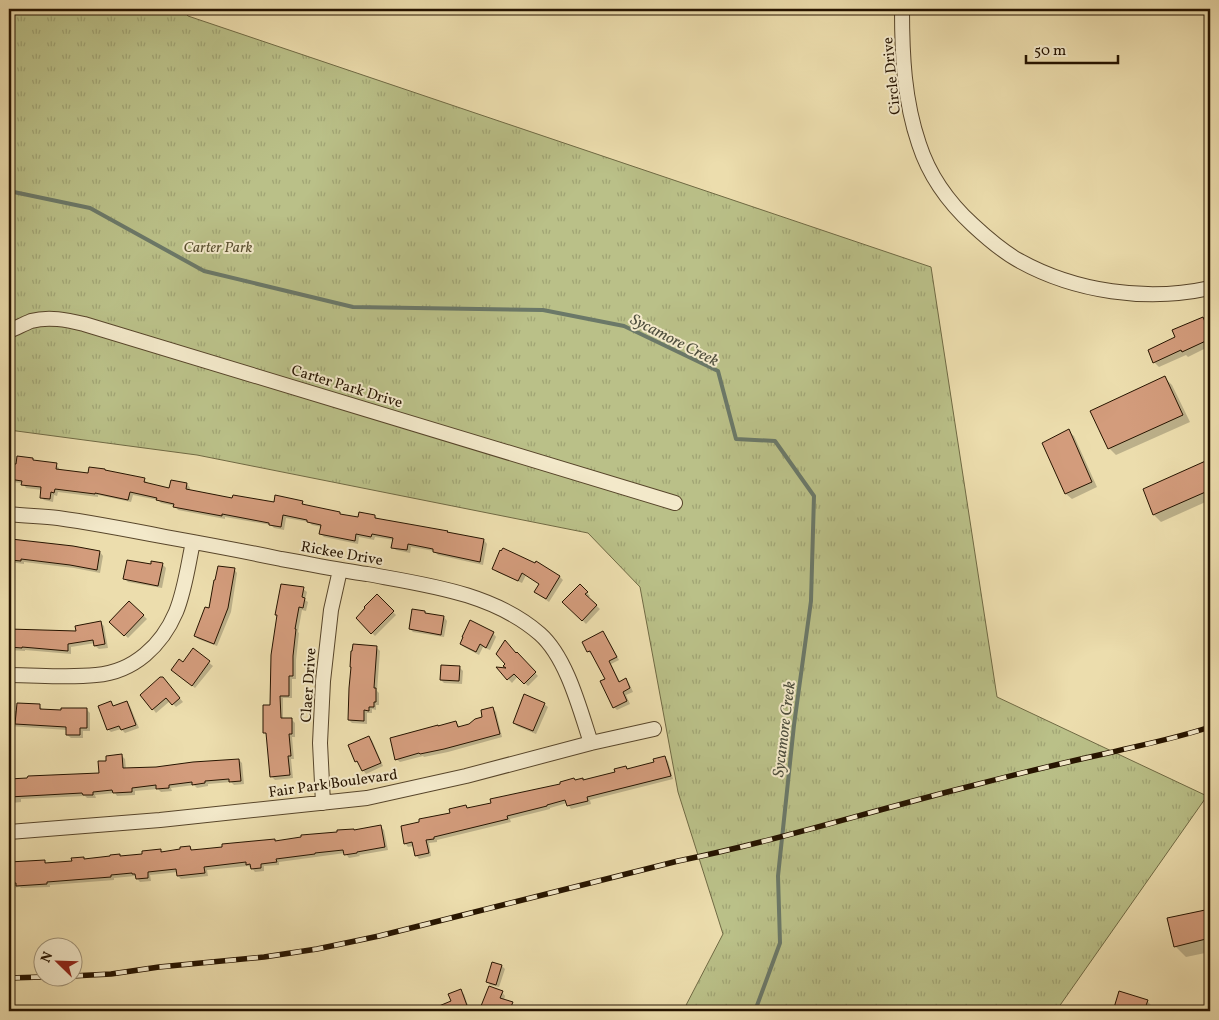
<svg xmlns="http://www.w3.org/2000/svg" width="1219" height="1020" viewBox="0 0 1219 1020" font-family="Vollkorn,serif">
<style>
.grass{fill:url(#grass-tufts);stroke:#706a44}
.shadow{fill:#0003}
.lines{fill:none;stroke-linecap:round;stroke-linejoin:round}
.stream{stroke:#6b7868;stroke-width:4}
.building{fill:#d39c7c;stroke:#261400}
.street-casing{stroke:#58462b;stroke-width:16}
.street{stroke:#f3e9ca;stroke-width:14}
.rail-casing{stroke:#261400;stroke-width:5.5}
.rail{stroke:#f3e9ca;stroke-width:4;stroke-dasharray:11;stroke-linecap:butt}
.labels{text-anchor:middle;stroke-width:4;stroke-linejoin:round;paint-order:stroke}
.street-label{font-size:15px;fill:#261400;stroke:#f3e9ca}
.park-label{font-size:15px;font-style:italic;fill:#5a5030;stroke:#f3e9ca}
.water-label{font-size:16px;font-style:italic;fill:#4e4e3d;stroke:#f3e9ca}
</style>
<defs>
<pattern id="grass-tufts" width="24" height="20" patternUnits="userSpaceOnUse" patternTransform="scale(1.25)"><rect width="24" height="20" fill="#bac088"/><path d="M3 7l-1-3M5 7V3M7 7l1-3M15 17l-1-3M17 17v-4M19 17l1-3" fill="none" stroke="#a0a474"/></pattern>
</defs>
<rect width="100%" height="100%" fill="#ecddad"/>
<filter id="stains"><feTurbulence type="fractalNoise" baseFrequency=".004" numOctaves="4"/><feColorMatrix values="0 0 0 0 .2 0 0 0 0 .09 0 0 0 0 .02 0 0 0 .5 -.17"/></filter>
<radialGradient id="worn" r=".72"><stop offset=".6" stop-color="#630" stop-opacity="0"/><stop offset="1" stop-color="#630" stop-opacity=".3"/></radialGradient>
<path class="grass" d="M9,9H182L188,16L931,267L997,697L1207,796L1056,1011H683L723,934L678,792L640,587L588,533L197,455L9,430Z"/>
<path class="shadow" d="M1203,318L1208,323L1210,329V346L1188,357L1186,355L1159,367L1154,362L1177,338Z
M1165,378L1172,385L1190,422L1116,455L1109,448Z
M1068,431L1074,436L1097,487L1072,499L1066,494L1044,444Z
M32,459L35,462L56,465L59,468V471L144,480L148,483L170,489L187,484L190,488L189,491L233,499L275,504L302,502L306,506L341,515L359,519L375,516L378,519L447,532L448,533L484,540L487,544L483,565L438,555L434,551L411,547L410,553L396,550L393,547L394,540L375,537L374,540L359,537L358,544L324,537L321,534L322,527L312,525L309,522L286,518L284,530L274,528L271,525L225,517V519L178,510L175,506L161,503L158,500L133,495L131,502L98,495V497L58,492L57,496L54,495L53,502L44,500L41,497L42,490L26,488L23,483L9,482V465L17,466Z
M1210,460V500L1161,522L1154,515L1144,490Z
M9,542L73,548L100,552L103,556L100,573L74,568L24,562V564L9,562Z
M162,564L166,568L162,588L128,582L124,578L151,566Z
M494,568L560,577L563,580L549,602L535,592L540,584L526,575L522,583L497,572Z
M234,569L237,573L231,612L217,646L198,639L195,636Z
M580,586L590,596L588,598L600,609L586,624L564,602Z
M303,589L307,592L305,600L308,602L306,611L302,610L298,632L299,633L296,660V679H292V698H283V719H291L295,723V737H292L294,759H291L293,778L275,780L271,776L267,735L265,733Z
M377,596L396,615L375,636L357,618Z
M129,602L147,619L128,638L111,622Z
M425,612L427,614L444,617L447,621L444,637L413,632L410,629Z
M101,623L104,626L108,648L99,649L95,646V643L71,647V654L25,650V651L9,650V629L78,632Z
M493,633L496,637L490,650L483,647L479,655L464,647L461,644Z
M603,633L606,636L619,660L611,664L620,682L626,680L629,683L633,692L626,695L630,704L617,710L614,707L606,679L593,654L592,655L588,651Z
M376,647L380,651L377,691L379,693V705H376V710L372,709V713H367V724L352,723L349,720Z
M193,650L213,666L195,688L176,673Z
M516,654H517L538,676L528,686L518,676L512,683L499,669H508Z
M459,667L463,671L462,684L444,683L441,680Z
M162,677L183,702L176,707L170,701L156,713L142,695Z
M111,703L114,706L127,703L130,706L139,728L125,733L121,729L111,732L108,729Z
M544,704L548,707L536,734L517,726L514,723Z
M39,706L43,710L63,711L86,709L90,713V731H83V738H71L67,735V730L9,726V711H17Z
M492,708L496,712L502,737L448,752L424,757L423,756L400,762L396,759L456,723L460,727L470,725L484,718Z
M369,737L372,740L383,766L366,774L356,761Z
M122,756L125,759L126,769L156,768L239,760L242,763L244,784L234,785L231,782L208,784V786L197,788L194,785L171,788L172,791L161,792L158,789L135,791V795L117,796L115,793L95,795L96,798H87L85,796L21,799V802L12,803L9,801V781L100,774L108,762Z
M665,758L668,761L673,779L590,800L591,804L571,809L567,803L550,808V809L510,819L511,822L437,840V842L429,843L431,856L419,859L416,855L414,846L408,847L405,843L451,814L466,807L468,809L576,781H584L616,773L626,767L628,770L655,763Z
M381,827L384,830L388,850L359,855L360,856L349,858L345,853L279,862V865L264,866V871L255,872L252,868L248,866L207,870L208,876L181,879L178,876V872L150,875L151,881L140,882L135,876L114,878V880L50,885V887L21,888L20,887L9,888V863L44,861L47,864L73,862L83,858L86,860L119,855L121,857L144,855L160,850L163,853L190,848L193,851L276,842Z
M1210,910V952L1186,957L1175,946L1169,919Z
M502,966L505,969L499,987L490,985L487,981Z
M460,991L464,994L470,1011H418L426,1007L430,1011L452,1002Z
M502,992L505,996L504,1000L512,1003L515,1007L514,1011H483L481,1010Z
M1120,993L1147,1001L1157,1011H1114Z
M1199,1008L1209,1011H1198Z"/>
<g class="lines">
<path class="stream" d="M9,191L90,208L204,271L353,307L543,310L624,326L718,371L736,439L775,441L814,496L811,601L794,725L778,876L780,943L755,1011"/>
</g>
<path class="building" d="M1203,317L1210,334V339L1182,352L1181,350L1153,363L1148,350L1175,337L1172,330Z
M1165,376L1183,415L1108,449L1090,411Z
M1069,429L1092,482L1065,494L1042,443Z
M17,456L33,458V460L57,463L56,469L88,473L89,467L105,469V470L145,478L144,482L169,488L171,480L187,483L186,489L232,498L233,495L274,502L275,495L303,501L302,504L340,512V514L358,517L359,512L375,515V518L448,531L447,532L484,539L480,562L433,552V549L408,544L407,550L391,548L393,538L372,534L371,537L356,534L355,541L319,534L321,525L307,522V520L283,515L281,527L269,525V523L222,514V516L173,507L174,504L156,500L157,498L130,492L128,500L95,493V494L55,489L54,493L51,492L50,499L40,498L41,487L21,485L22,481L9,479V464H16Z
M1210,459V490L1153,515L1143,489Z
M11,539L73,546L100,551L97,570L70,565L21,559V561L9,560V541H11Z
M503,548L535,563L536,561L560,576L546,599L534,592L539,584L522,573L518,581L492,569L500,550L501,551Z
M127,560L151,564V561L163,563L158,586L123,579Z
M218,566L235,568L228,608L214,644L194,636L205,607L209,608L214,580H215Z
M281,584L304,587L302,597L305,598L303,608L299,607L295,629H296L293,656V676H289V696H280L281,718H292V734H289L291,756H288L290,775L270,777L266,733H263V705H270L271,655L277,615H275Z
M580,584L588,592L585,594L597,605L582,621L562,602Z
M377,594L394,611L371,634L356,618L365,608L364,607Z
M129,601L144,615L124,636L109,622Z
M412,609L425,611V613L444,616L441,635L409,629Z
M470,620L494,632L486,648L480,644L476,652L460,644L463,637H462Z
M101,621L105,644L94,646L93,640L68,644V651L22,647V648L9,647V629L76,631L75,626Z
M603,631L617,657L609,661L619,682L626,678L630,688L623,692L627,701L613,708L600,681L605,679L590,651L587,652L582,642Z
M505,640L516,653L517,652L536,672L524,684L514,674L507,680L496,667L506,668L503,666L505,664L496,654Z
M353,644L377,646L374,688H376V702H374V707H369V711L364,710V721L348,720L349,688L351,667H350L351,651H352Z
M193,648L210,661L192,686L171,670L179,659L183,662Z
M441,665L460,666L459,681L440,680Z
M160,677H163L180,698L172,705L166,698L152,710L140,695Z
M524,694L545,703L533,731L513,723Z
M111,701L113,706L127,701L136,725L121,730L119,726L107,730L98,706Z
M17,703L40,704V709L61,710V708H87V728H80V735H66V727L15,724Z
M493,707L500,734L444,749L420,754L419,753L395,760L390,738L438,725V726L456,721L458,727L469,724L475,719L482,717L481,710Z
M369,736L381,763L362,771L357,761L355,762L348,745Z
M122,754L123,768L156,767L193,762L239,759L241,781L229,782V779L205,781V783L192,785V782L169,785V788L156,789V785L132,788V792L113,793L112,790L93,792V795H83L82,793L9,797V779L27,778L28,776L99,773L98,761H106V756Z
M665,756L671,776L587,797L588,801L567,806L565,800L547,805V806L507,816L508,819L434,837V839L426,840L429,853L415,856L412,842L404,844L401,826L419,822V819L450,813L449,809L466,805L467,808L491,803L490,799L560,784V782L574,778L575,780L583,778V780L615,772L614,769L626,766L627,769L654,762L653,759Z
M381,825L385,847L357,852V853L344,855L343,850L315,853V854L276,859L277,862L261,864V868L251,869L250,864L246,865V862L204,867L205,873L177,876L176,869L148,872V878L136,879L135,874H132V873L111,875V877L47,882V884L16,886V883H9V862L45,860V863L72,861L71,858L84,857V859L110,856V855L120,854V856L142,854V851L161,849V852L180,849V847L190,846L191,850L202,849L222,847V844L275,839V841L301,837V835L337,832V830L354,829V830Z
M1210,909V938L1174,947L1167,918Z
M492,962L502,965L496,985L486,982Z
M489,986L503,991L500,998L513,1002L509,1011H479Z
M461,989L469,1011H427L451,1001L448,994Z
M1119,991L1148,1000L1144,1011H1113Z"/>
<g class="lines">
<g class="street-casing">
<path id="street" d="M902,9C902,55 904,100 919,144C929,175 949,203 973,225C987,238 1002,251 1018,260C1075,292 1147,302 1210,288
M9,331C16,328 24,324 31,321C49,316 67,320 84,324L675,503
M9,514C25,516 42,516 58,518C94,523 130,530 166,537C205,544 243,551 281,559C310,564 339,570 367,574C427,585 493,593 540,634C567,658 580,710 591,743
M9,675C38,675 67,678 96,675C134,672 162,645 176,612C185,590 188,565 193,542
M323,803L320,743L323,681L331,610L340,570
M9,832L160,820L367,798L466,776L591,743L654,729"/>
</g>
<use href="#street" class="street"/>
<g class="rail-casing">
<path id="rail" d="M72,976L111,974L159,967L264,957L317,949L379,936L678,861C777,841 874,810 971,786C1017,774 1062,763 1108,753C1142,745 1177,738 1210,727
M9,978L42,977"/>
</g>
<use href="#rail" class="rail"/>
</g>
<g class="labels">
<g class="street-label">
<text transform="translate(891 76) rotate(-96)" y="5">Circle Drive</text>
<text transform="translate(347 386) rotate(17)" y="5">Carter Park Drive</text>
<text transform="translate(342 553) rotate(10)" y="5">Rickee Drive</text>
<text transform="translate(308 685) rotate(-86)" y="5">Claer Drive</text>
<text transform="translate(333 783) rotate(-8)" y="5">Fair Park Boulevard</text>
</g>
<g class="park-label">
<text x="218" y="252">Carter Park</text>
</g>
<g class="water-label">
<text transform="translate(675 339) rotate(27)" y="6">Sycamore Creek</text>
<text transform="translate(783 729) rotate(-83)" y="6">Sycamore Creek</text>
</g>
</g>
<rect width="1219" height="1020" fill="none" stroke="#ecddad" stroke-width="30"/>
<rect x="10" y="10" width="1199" height="1000" fill="none" stroke="#261400" stroke-width="2.5"/>
<rect x="15" y="15" width="1189" height="990" fill="none" stroke="#261400"/>
<g transform="translate(58 962) rotate(293)"><circle r="24" fill="#f3e9ca" stroke="#a19479"/>
<path d="M0-4L9 19L0 12L-9 19Z" fill="#8f2418"/>
<text y="-8" font-size="14" font-weight="bold" text-anchor="middle" fill="#261400">N</text>
</g>
<path d="M1026 55v8h92v-8" fill="none" stroke="#261400" stroke-width="2.5"/>
<text x="1034" y="55" font-size="15" fill="#261400" stroke="#f3e9ca" stroke-width="4" paint-order="stroke">50 m</text>
<rect width="100%" height="100%" filter="url(#stains)"/>
<rect width="100%" height="100%" fill="url(#worn)"/>
</svg>
